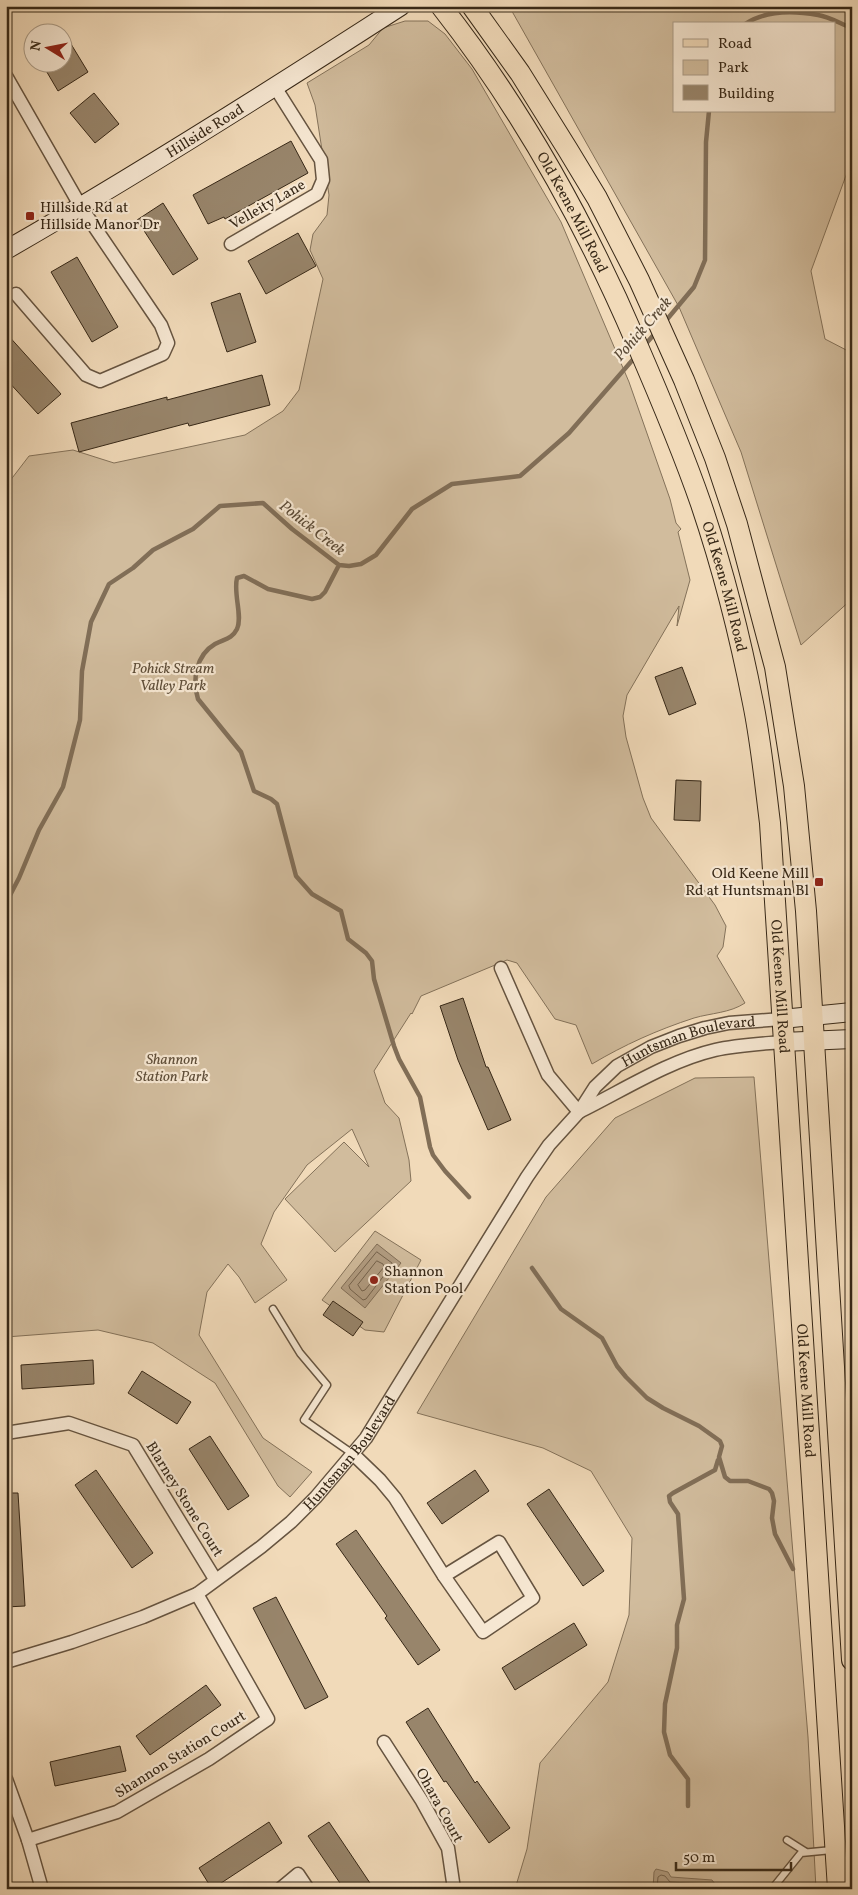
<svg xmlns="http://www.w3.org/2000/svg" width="858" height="1895" viewBox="0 0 858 1895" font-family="Vollkorn,serif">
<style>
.green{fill:#d1bc9d;stroke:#84725a;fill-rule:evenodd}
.water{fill:#b29d82;stroke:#816e57}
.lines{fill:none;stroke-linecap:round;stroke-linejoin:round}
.shore{stroke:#74624c;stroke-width:1}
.stream{stroke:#816e57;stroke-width:4.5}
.building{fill:#98856b;stroke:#372817}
.lane-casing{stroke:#665440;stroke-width:9}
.street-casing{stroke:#665440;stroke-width:15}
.secondary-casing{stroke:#372817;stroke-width:20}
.primary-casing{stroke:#372817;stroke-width:22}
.lane{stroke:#f6e7d2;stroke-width:6}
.street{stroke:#f6e7d2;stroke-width:12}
.secondary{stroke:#f6e7d2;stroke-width:18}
.primary{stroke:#f1dab9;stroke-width:20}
.poi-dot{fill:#8f2418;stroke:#f6e7d2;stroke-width:2}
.labels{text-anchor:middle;stroke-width:4.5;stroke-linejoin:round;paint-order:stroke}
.street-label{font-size:15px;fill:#372817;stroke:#f6e7d2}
.poi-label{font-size:15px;fill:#372817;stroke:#f6e7d2;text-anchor:start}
.park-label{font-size:15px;font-style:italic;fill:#5e4d38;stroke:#f6e7d2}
.water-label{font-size:16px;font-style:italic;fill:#5c4b37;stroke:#f6e7d2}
</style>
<rect width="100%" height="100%" fill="#f1dab9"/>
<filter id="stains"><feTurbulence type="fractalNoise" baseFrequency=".004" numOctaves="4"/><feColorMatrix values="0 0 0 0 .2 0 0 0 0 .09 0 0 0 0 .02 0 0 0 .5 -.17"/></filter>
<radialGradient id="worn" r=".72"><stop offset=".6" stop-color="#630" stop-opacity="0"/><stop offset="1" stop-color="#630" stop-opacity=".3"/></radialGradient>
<path class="green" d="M509,6H852V170H848L811,271L825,339L852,353V599L801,645L741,452L679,307ZM674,24H834V111H674Z
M405,21H428L445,34L472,69L561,222L629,382L670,499L676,523L681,529L678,532L690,580L677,626L679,606L627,695L623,716L626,737L643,798L651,818L715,905L726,926L723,947L717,956L745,1003C730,1013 711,1013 694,1018C657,1030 624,1045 592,1064L576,1025L555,1019L517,963L507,960L421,996L412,1014L411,1013L374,1071L385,1103L399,1118L409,1160L411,1181L335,1252L285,1199L344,1142L369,1167L352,1129L307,1165L274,1212L261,1244L287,1280L255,1303L239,1277L228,1264L207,1292L199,1335L263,1438L312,1472L290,1497L278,1486L215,1383L153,1343L98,1330L6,1337V486L29,456L73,450L114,463L245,435L283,411L299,390L323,279L310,250L313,234L327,215L329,195L315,105L307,83L369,45L383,28Z
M754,1077L808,1737L816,1889H515L527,1849L540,1763L608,1682L629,1615L632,1538L591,1471L543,1448L417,1413L546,1197L615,1118L695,1078Z
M375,1231L421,1260L384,1332L365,1330L322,1300Z"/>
<path class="water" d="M377,1244L401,1263L365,1308L341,1288Z
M656,1869L668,1872L671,1877L712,1880L715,1884V1889H653L654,1872Z"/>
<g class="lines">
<path class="shore" d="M377,1252L392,1263V1265L366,1299L363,1300L350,1289L349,1286Z
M377,1261L383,1264L384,1267L365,1290L362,1291L358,1285Z
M657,1889L658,1877L661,1875L665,1876L670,1882L708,1884L710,1889"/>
<path class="stream" d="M745,24C766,10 795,11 818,15C830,17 841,24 852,28
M664,323L694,287L705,260L706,142L709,111
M644,346L657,331
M339,565L325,592L320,597L312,599L268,589L244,576L237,578C233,594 243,616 237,629C232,639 224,639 215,644C196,655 192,680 198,699L241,752L254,791L271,799L277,804L296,876L312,894L341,911L348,939L366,953L372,961L374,979L394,1046L399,1059L420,1097L430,1147L433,1155L445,1171L469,1197
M6,903L19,878L39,830L63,787L80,720L82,671L91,622L109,584L133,568L153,550L193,529L220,506L263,503L292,529L339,565L349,566L361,564L376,555L412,509L452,484L520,476L569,433L636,356
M532,1268L561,1309L602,1338L617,1366L626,1377L647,1398L663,1408L699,1426L720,1441L722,1446L719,1457L725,1477L730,1481H748L769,1489L772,1493L774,1501L772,1518L775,1534L793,1569
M688,1806V1779L670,1755L664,1732L665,1704L677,1648V1625L684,1599L678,1514L670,1502L669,1496L673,1493L715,1470L718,1460"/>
</g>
<path class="building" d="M71,44L88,72L58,91L41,62H62V49Z
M94,93L119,124L95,143L70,113Z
M291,141L308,173L225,219L224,217L208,224L193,195Z
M163,203L198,259L173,275L137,220Z
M298,233L316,266L266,294L248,261Z
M77,257L118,327L92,342L51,272Z
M240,293L256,342L227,352L211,303Z
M6,333L61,394L38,414L6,379Z
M262,375L270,405L189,426L188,423L79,452L71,423L167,397V400Z
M682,667L696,704L669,715L655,677Z
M676,780L701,781L700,821L674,820Z
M463,998L486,1067H488L511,1120L488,1130L458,1060L440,1006Z
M333,1301L363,1322L353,1336L323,1315Z
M93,1360L94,1384L22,1389L21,1365Z
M142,1371L191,1402L177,1424L128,1393Z
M210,1436L249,1496L228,1510L189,1449Z
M96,1470L153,1553L132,1568L75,1485Z
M475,1470L489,1491L442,1524L427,1503Z
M549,1489L604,1571L583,1586L527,1504Z
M6,1493H18L25,1606L6,1607Z
M356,1530L440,1650L418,1665L385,1618L387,1616L336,1544Z
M276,1597L328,1697L305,1709L253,1608Z
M574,1623L587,1645L515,1690L502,1668Z
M206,1685L221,1705L150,1755L136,1736Z
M428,1708L475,1783L477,1781L510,1828L489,1843L446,1781L444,1782L406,1722Z
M120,1746L126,1771L55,1786L50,1762Z
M269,1822L282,1843L212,1889L199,1868Z
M329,1822L374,1889H344L308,1836Z"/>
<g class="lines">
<g class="lane-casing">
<path id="lane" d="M273,1309L300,1353L327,1385L304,1420L353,1454
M787,1840L806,1852
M772,1889L801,1853L832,1850"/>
</g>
<g class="street-casing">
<g id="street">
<path d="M6,76L81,207L161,325L168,343L163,354L100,381L86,375L16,294"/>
<path d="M231,244L317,194L323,180L321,160L275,87"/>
<path d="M501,968L548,1075L579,1112"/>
<path d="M579,1112C622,1091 668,1061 715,1050C737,1045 760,1044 783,1042"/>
<path d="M6,1433L69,1423L133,1445L215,1579"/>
<path d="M353,1454L380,1480L395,1498L444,1576"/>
<path d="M499,1542L533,1598L483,1632L444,1576Z"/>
<path id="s1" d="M6,1662L72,1642L143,1617L197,1594L261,1547L291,1522L316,1497L366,1438L527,1177L549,1145L579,1112L595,1087L617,1066L651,1047L679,1036L705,1028L729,1023L782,1019"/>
<path d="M384,1742L422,1801L448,1848L454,1889"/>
<path d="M6,1779L28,1840L42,1889"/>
<path d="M28,1840L117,1812L209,1759L268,1719L197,1594"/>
<path d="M280,1889L298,1874L308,1889"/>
</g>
</g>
<g class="secondary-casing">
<g id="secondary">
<path id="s2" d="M6,250C140,173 271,90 401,6"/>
<path d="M782,1019L852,1012"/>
<path d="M783,1042L852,1039"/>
</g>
</g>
<g class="primary-casing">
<g id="primary">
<path id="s3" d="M441,6C521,108 585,223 636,342C659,395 682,449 701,504C723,569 740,636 753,703C761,742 765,783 770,823L838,1889"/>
<path d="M472,6L520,73L568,150L597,198L639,280L684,380L715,458L737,524L775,667L794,786L806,911L852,1660"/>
</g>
</g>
<use href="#lane" class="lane"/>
<use href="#street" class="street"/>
<use href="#secondary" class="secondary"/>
<use href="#primary" class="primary"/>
</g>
<g class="poi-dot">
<rect x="25" y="211" width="10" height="10" rx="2.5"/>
<rect x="814" y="877" width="10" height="10" rx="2.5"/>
<circle cx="374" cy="1280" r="5"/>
</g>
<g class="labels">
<g class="street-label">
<text dy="5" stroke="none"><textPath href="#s2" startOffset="232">Hillside Road</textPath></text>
<text transform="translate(267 204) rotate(-30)" y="5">Velleity Lane</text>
<text dy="5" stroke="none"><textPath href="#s3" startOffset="245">Old Keene Mill Road</textPath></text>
<text dy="5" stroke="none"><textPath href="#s3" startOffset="650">Old Keene Mill Road</textPath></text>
<text dy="5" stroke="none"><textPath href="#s3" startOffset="1055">Old Keene Mill Road</textPath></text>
<text dy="5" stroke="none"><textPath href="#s1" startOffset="961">Huntsman Boulevard</textPath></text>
<text dy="5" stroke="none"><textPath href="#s3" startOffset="1460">Old Keene Mill Road</textPath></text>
<text dy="5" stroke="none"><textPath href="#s1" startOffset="412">Huntsman Boulevard</textPath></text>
<text transform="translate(185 1499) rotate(58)" y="5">Blarney Stone Court</text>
<text transform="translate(180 1754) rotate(-32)" y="5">Shannon Station Court</text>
<text transform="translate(440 1805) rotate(61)" y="5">Ohara Court</text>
</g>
<g class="poi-label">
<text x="40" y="212">Hillside Rd at<tspan x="40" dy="17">Hillside Manor Dr</tspan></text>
<text x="809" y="878" text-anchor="end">Old Keene Mill<tspan x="809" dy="17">Rd at Huntsman Bl</tspan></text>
<text x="384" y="1276">Shannon<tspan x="384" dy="17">Station Pool</tspan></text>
</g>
<g class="park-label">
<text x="173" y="673">Pohick Stream<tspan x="173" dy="17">Valley Park</tspan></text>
<text x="172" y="1064">Shannon<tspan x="172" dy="17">Station Park</tspan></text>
</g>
<g class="water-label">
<text transform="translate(642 328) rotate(-49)" y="6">Pohick Creek</text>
<text transform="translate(313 527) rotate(38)" y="6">Pohick Creek</text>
</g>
</g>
<rect width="858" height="1895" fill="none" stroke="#f1dab9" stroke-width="25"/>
<rect x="8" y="8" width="843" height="1880" fill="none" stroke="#372817" stroke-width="2.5"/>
<rect x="12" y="12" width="833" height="1870" fill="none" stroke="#372817"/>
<rect x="673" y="22" width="162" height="90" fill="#f6e7d2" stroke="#aa9b87"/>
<rect x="683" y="39" width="25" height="8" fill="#f1dab9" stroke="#aa9b87"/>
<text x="718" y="48" font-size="15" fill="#372817">Road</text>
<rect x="683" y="60" width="25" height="15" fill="#d1bc9d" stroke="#aa9b87"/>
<text x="718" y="72" font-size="15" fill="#372817">Park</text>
<rect x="683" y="85" width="25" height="15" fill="#98856b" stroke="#aa9b87"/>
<text x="718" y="98" font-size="15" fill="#372817">Building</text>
<g transform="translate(48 48) rotate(280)"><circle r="24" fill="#f6e7d2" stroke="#aa9b87"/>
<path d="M0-4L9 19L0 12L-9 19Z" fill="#8f2418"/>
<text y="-8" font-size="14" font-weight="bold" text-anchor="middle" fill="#372817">N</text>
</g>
<path d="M676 1862v8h115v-8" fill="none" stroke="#372817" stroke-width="2.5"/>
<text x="683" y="1862" font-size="15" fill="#372817" stroke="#f6e7d2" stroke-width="4" paint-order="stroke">50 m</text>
<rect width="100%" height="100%" filter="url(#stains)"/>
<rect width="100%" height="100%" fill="url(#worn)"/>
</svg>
